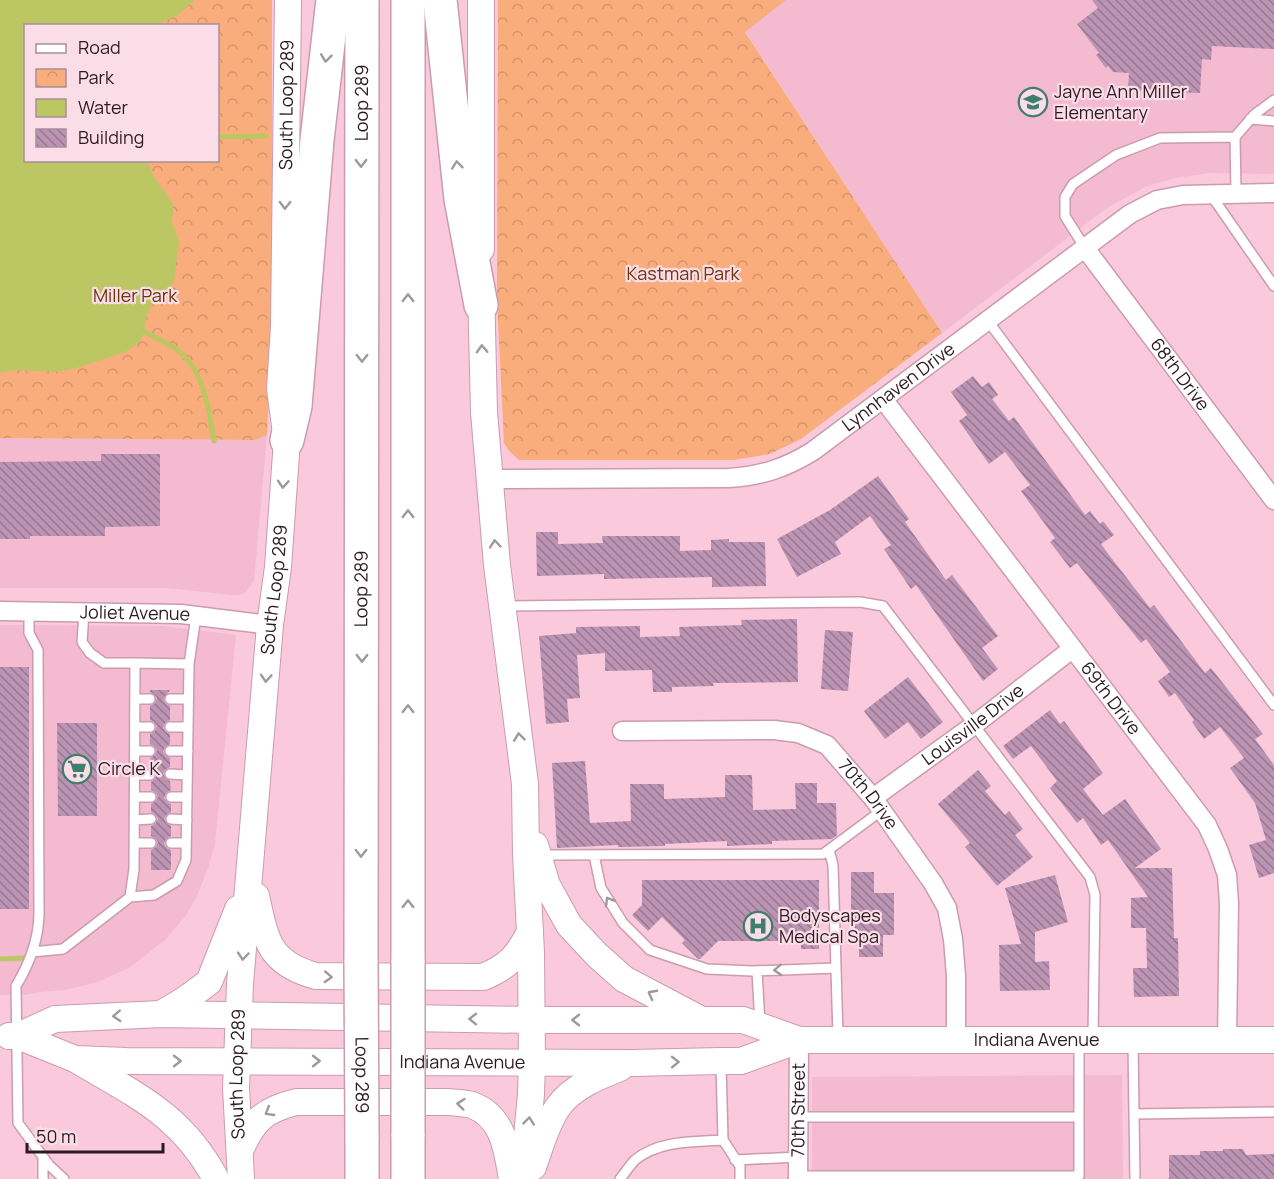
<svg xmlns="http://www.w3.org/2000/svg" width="1274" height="1179" viewBox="0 0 1274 1179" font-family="Manrope,sans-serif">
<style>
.built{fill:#f3bad0}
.park{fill:url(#park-crowns);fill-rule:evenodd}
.water{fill:#bcc662}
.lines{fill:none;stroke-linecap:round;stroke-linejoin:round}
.stream{stroke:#bcc662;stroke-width:5}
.building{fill:url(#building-back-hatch)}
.service-casing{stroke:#cb9cae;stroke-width:12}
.minor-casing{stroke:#cb9cae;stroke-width:21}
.secondary-casing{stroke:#cb9cae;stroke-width:28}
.motorway-casing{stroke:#cb9cae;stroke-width:36}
.service{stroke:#fff;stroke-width:9}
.minor{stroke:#fff;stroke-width:18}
.secondary{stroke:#fff;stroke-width:26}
.motorway{stroke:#fff;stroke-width:33}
.motorway-bridge-casing{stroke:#cb9cae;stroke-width:36;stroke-linecap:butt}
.motorway-bridge{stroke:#fff;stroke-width:33}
.oneway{stroke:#a0989b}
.labels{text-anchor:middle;stroke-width:4.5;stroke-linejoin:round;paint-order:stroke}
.poi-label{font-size:18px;fill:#2c1a21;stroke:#fbdde8;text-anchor:start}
.street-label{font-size:18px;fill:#2c1a21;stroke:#fbdde8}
.park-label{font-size:18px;fill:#6b3508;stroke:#fbdde8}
</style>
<defs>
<pattern id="park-crowns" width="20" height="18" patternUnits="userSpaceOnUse" patternTransform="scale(1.5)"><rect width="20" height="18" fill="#f9ad7c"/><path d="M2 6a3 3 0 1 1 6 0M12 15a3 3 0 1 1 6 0" fill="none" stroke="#d6946b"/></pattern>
<pattern id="building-back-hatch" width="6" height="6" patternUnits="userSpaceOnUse" patternTransform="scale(1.5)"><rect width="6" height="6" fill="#ba94b2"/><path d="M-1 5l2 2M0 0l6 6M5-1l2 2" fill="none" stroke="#977890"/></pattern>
</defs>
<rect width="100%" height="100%" fill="#fac9dc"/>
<path class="built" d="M786,0H1274V174L1209,173L1175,178L1145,187L1107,208L942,333L745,31Z
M267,435L254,581L246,592L239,595H231L168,588H0V438L255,440Z
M0,625L165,626L236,635L215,843L209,865L197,896L186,915L165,940L129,968L95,983L65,990L40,992L25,995H0Z
M1122,1075L1123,1179H812V1077Z"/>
<path class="park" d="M0,0H272V326L267,435L255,440L0,438ZM26,26H218V160H26Z
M498,0H786L745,32L942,333L801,439L770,454L734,460H519L510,452L504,443L497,300Z"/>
<path class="water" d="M0,0H195L178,15L157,25L26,26V160L147,161C150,166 152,173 155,178C165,195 179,200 171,221L179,240L174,282L151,306L147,315L144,332L140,342L125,352L76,368L56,372L16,370L0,373Z"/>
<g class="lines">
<path class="stream" d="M218,137L266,136
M144,332C157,338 171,344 181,353C205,374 209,412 214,441
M0,959L28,958"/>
</g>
<path class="building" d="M1092,0H1274V49L1212,46L1211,60L1202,59L1200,93L1128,90L1129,73L1113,72L1108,66L1106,68L1096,55L1099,53L1077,24L1098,8Z
M973,376L982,387L989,382L998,395L992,399L1009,421L1014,417L1085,515L1090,511L1100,524L1103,521L1114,535L1101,544L1109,555L1150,608L1154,605L1205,673L1211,668L1263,734L1255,739L1274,765V873L1259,878L1249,845L1266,840L1255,803L1230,768L1244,758L1220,727L1204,739L1192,722L1194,720L1175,693L1169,697L1158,681L1170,672L1146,639L1141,643L1077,563L1070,568L1050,542L1055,538L1021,491L1030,485L1005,452L989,464L959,421L967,415L951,392Z
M101,454H160V526L105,527V536H30V539H0V462L101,461Z
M878,476L909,519L905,522L946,580L952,575L998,636L982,648L998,669L983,681L916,585L911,589L884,549L891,545L870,516L835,542L841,554L797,577L777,539L830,510Z
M536,532H558V544L603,543L602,536H680V551L711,550V540L729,539V542H765L766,586L712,587V577L604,579V574L537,576Z
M797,619L798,682L713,683L714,686L672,687V692H653L652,670L605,671V653L577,655L580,698L567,699L569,722L546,724L539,636L576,633V627L640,626V637L680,636L679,627L742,625L741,620Z
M825,630L853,632L848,691L821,689Z
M0,667H29V909H0Z
M908,677L943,722L921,739L908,722L885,739L864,711Z
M150,690H170L163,700L166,704L170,706V720L165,723L163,728L166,732L170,734V744L165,747L163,752L166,756L170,758V767L165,770L163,774L166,779L170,781L171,790L166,793L164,798L167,802L171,804V812L166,815L164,819L167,824L171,826V836L166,839L164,844L167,848L171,850V870H151V850L156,847L158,842L155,838L151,836V826L155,824L158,819L156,815L151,812V804L156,801L158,796L155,792L151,790V782L155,779L157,774L154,770L150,768V758L155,755L157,750L154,746L150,744V734L155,731L157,726L154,722L150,720V706L155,703L157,698L154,694L150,692Z
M1050,710L1060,724L1064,721L1103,773L1083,789L1103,815L1125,799L1161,849L1135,868H1172L1174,938H1178L1179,996L1134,997L1133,968H1147L1146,928H1131V898L1148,897L1108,840L1101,845L1083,818L1077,823L1050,788L1057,781L1031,746L1013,759L1003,746Z
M57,723H97V816H58Z
M585,761L590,823L631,821L630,784H664V799L725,797V775H752L753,810L796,809L795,783H817V803H836L837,835L832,839L772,841V844L727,846V841L665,844V846L618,847V845L557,848L552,763Z
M978,770L991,786L985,791L1005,815L1009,811L1023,829L1015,835L1033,857L997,886L965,847L970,843L938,804Z
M851,872H874V893H894V935H883V957H859V934H851Z
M1055,875L1068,922L1035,932V962L1049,961L1050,990L1000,991L999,945L1021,944L1005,888Z
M642,880H819V949H801V941H718L700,959H698L682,943L685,940L662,917L648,931L632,915L642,905Z
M1223,1149H1243L1246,1155L1274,1154V1179H1169V1155H1200V1151H1223Z"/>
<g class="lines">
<g class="service-casing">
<path id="service" d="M1250,119L1274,121
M1235,137L1255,114L1274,100
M1211,195L1274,286
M1085,248L1065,216V197L1073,184L1116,155L1160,138L1235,137L1236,193
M988,321L1274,705
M505,606L860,602L883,606L1090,877L1095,895L1093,1037
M29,611V633L38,650L39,912C39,939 30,963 16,986L18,1123L49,1165L64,1179
M135,663L189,664
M135,699H150
M170,699H188
M135,727H150
M170,727H188
M135,751H150
M170,751H188
M170,774L187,775
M135,775H150
M135,797H151
M171,797H187
M171,819L187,820
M134,820L151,819
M134,843H151
M171,843H186
M829,850L833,865L838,1037
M541,855L823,854L881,811
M594,855L601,888L623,923L650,950L707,969L752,971L836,968
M130,897L154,895L177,881L186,860L189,664L196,616
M32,952L63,949L130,897L134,869L135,663H104L90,653L82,642L84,613
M757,971L760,1024
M1133,1043L1134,1114L1274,1112
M721,1064L723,1140L740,1166V1179
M1134,1114L1135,1179
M799,1117H1079
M43,1157V1179
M735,1160L798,1157
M798,1176H1079V1043
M620,1179C625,1173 630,1165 635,1160C659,1140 694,1142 723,1140"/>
</g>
<g class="minor-casing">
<g id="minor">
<path id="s1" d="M1085,248L1274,500"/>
<path id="s2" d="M883,399L1207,825L1218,849L1227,875L1229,903L1227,1040"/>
<path id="s3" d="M489,479L729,478C761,476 786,468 813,451L1130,214L1157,200L1183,195L1274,193"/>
<path id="s4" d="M0,611L181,614L270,625"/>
<path id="s5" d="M622,731L774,730L798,733L827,745L873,798L933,883L947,908L953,939L956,976V1040"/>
<path id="s6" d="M873,798L974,725L1072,649"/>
<path id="s7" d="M798,1179L799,1040"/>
</g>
</g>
<g class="secondary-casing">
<g id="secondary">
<path d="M481,249V0"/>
<path d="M481,288L484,412L497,565L525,784L526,854L531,953L532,1062L531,1094L523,1179"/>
<path d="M535,845L547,885L569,925L597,955L624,979L698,1018"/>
<path d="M256,896C266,940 268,963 316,976L483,977C509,966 517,957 530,932"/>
<path d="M161,1014L186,999L209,982L238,909"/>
<path id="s8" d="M9,1036H18L75,1059L126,1061L632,1063L721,1061H741L799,1040"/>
<path id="s9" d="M18,1036L55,1019L161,1014L532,1020H743L799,1040H1274"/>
<path d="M77,1060C137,1096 182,1115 216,1179"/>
<path d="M240,1151C253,1120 264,1110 296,1102H449C456,1103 465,1103 472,1105C504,1117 507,1150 512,1179"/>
<path d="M533,1167C540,1148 546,1124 558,1107C572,1087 599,1076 620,1068"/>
<path id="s10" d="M241,1179L236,1088L240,984L270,625L278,567L287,440L280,389L284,327L288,0"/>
</g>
</g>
<g class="motorway-casing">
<g id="motorway">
<path d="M408,0V963"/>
<path d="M440,0L461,199L481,305"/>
<path d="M287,440L295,406L317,140L333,0"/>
<path id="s11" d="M361,963L362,0"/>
<path d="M408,1134V1179"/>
<path d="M362,1135V1179"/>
</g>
</g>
<use href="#service" class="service"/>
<use href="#minor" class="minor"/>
<use href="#secondary" class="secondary"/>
<use href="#motorway" class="motorway"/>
<g class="motorway-bridge-casing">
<g id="motorway-bridge">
<path id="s12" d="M361,963L362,1135"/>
<path d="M408,963V1134"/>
</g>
</g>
<use href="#motorway-bridge" class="motorway-bridge"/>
</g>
<defs><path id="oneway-chevron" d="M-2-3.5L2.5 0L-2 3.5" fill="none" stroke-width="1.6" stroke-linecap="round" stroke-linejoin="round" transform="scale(1.5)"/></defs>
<g class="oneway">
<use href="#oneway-chevron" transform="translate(326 58) rotate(97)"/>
<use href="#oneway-chevron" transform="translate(361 163) rotate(90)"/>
<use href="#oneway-chevron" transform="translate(457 165) rotate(-96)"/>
<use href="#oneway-chevron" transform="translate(285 205) rotate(91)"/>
<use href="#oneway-chevron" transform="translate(408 298) rotate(-90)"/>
<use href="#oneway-chevron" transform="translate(482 349) rotate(-92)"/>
<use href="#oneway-chevron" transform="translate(362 358) rotate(90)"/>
<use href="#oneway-chevron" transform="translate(283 484) rotate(94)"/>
<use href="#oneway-chevron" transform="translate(408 514) rotate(-90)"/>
<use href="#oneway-chevron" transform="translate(495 544) rotate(-95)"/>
<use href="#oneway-chevron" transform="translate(362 658) rotate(90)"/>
<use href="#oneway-chevron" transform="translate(266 678) rotate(94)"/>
<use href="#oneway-chevron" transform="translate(408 709) rotate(-90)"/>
<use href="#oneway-chevron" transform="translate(519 737) rotate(-97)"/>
<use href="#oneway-chevron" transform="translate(361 853) rotate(90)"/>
<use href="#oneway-chevron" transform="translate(609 901) rotate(-121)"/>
<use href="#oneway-chevron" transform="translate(408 904) rotate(-90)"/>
<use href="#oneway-chevron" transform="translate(243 956) rotate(95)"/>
<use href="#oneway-chevron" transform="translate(778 970) rotate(177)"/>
<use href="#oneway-chevron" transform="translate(328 977) rotate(3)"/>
<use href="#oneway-chevron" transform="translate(652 994) rotate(-152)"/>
<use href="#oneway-chevron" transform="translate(117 1016) rotate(177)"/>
<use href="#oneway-chevron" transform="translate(473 1019) rotate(-179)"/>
<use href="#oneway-chevron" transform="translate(576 1020) rotate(-180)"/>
<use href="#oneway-chevron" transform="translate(177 1061)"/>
<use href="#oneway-chevron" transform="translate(316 1061)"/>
<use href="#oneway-chevron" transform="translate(675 1062) rotate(-1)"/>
<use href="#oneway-chevron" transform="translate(461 1104) rotate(-174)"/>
<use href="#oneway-chevron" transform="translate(269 1112) rotate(149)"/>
<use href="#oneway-chevron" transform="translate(529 1121) rotate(-84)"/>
</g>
<defs>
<g id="school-ring" transform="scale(1.5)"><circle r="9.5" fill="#fbdde8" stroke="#3e7e6d" stroke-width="1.5"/><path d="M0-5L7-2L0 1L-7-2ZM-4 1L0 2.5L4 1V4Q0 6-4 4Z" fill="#3e7e6d"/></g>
<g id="supermarket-ring" transform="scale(1.5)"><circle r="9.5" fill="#fbdde8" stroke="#3e7e6d" stroke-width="1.5"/><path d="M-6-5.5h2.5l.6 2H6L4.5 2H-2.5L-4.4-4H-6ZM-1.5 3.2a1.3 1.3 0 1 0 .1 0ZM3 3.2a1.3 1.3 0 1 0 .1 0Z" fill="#3e7e6d"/></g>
<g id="hospital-ring" transform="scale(1.5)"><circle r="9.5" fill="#fbdde8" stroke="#3e7e6d" stroke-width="1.5"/><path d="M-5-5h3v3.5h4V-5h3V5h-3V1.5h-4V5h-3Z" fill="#3e7e6d"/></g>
</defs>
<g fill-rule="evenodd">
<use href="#school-ring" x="1033" y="102"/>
<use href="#supermarket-ring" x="77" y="769"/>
<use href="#hospital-ring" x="758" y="926"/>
</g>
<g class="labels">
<g class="poi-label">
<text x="1054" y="98">Jayne Ann Miller<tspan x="1054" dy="21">Elementary</tspan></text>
<text x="98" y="775">Circle K</text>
<text x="779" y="922">Bodyscapes<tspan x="779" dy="21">Medical Spa</tspan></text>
</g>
<g class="street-label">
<text dy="6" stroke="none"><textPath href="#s11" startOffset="860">Loop 289</textPath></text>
<text dy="6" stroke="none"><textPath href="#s10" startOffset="1077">South Loop 289</textPath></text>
<text dy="6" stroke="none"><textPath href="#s1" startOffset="158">68th Drive</textPath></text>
<text dy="6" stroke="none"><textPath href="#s3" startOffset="436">Lynnhaven Drive</textPath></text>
<text dy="6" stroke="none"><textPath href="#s11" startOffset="374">Loop 289</textPath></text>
<text dy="6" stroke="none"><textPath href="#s10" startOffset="591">South Loop 289</textPath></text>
<text dy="6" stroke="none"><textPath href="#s4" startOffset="135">Joliet Avenue</textPath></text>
<text dy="6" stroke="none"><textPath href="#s2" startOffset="376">69th Drive</textPath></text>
<text dy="6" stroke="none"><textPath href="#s6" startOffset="124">Louisville Drive</textPath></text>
<text dy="6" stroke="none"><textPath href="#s5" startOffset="272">70th Drive</textPath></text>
<text dy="6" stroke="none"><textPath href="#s9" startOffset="1026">Indiana Avenue</textPath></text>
<text dy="6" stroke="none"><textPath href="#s8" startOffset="458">Indiana Avenue</textPath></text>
<text dy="6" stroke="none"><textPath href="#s10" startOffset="105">South Loop 289</textPath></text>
<text dy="6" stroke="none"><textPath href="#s12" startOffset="112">Loop 289</textPath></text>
<text dy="6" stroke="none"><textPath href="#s7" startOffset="69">70th Street</textPath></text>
</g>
<g class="park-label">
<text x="683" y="280">Kastman Park</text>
<text x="135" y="302">Miller Park</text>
</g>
</g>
<rect x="24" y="24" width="195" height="138" fill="#fbdde8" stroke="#a88f98" stroke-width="1.5"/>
<rect x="36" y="44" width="30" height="9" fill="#ffffff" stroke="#a88f98" stroke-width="1.5"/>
<text x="78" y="54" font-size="18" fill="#2c1a21">Road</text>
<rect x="36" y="69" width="30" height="18" fill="url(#park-crowns)" stroke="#a88f98" stroke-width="1.5"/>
<text x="78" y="84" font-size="18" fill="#2c1a21">Park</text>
<rect x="36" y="99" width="30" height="18" fill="#bcc662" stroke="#a88f98" stroke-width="1.5"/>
<text x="78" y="114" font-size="18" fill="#2c1a21">Water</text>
<rect x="36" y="129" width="30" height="18" fill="url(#building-back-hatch)" stroke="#a88f98" stroke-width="1.5"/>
<text x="78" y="144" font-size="18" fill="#2c1a21">Building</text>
<path d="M27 1143v9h136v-9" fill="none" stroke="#2c1a21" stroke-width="3"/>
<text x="36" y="1143" font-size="18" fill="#2c1a21" stroke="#fbdde8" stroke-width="4.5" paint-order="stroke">50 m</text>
</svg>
